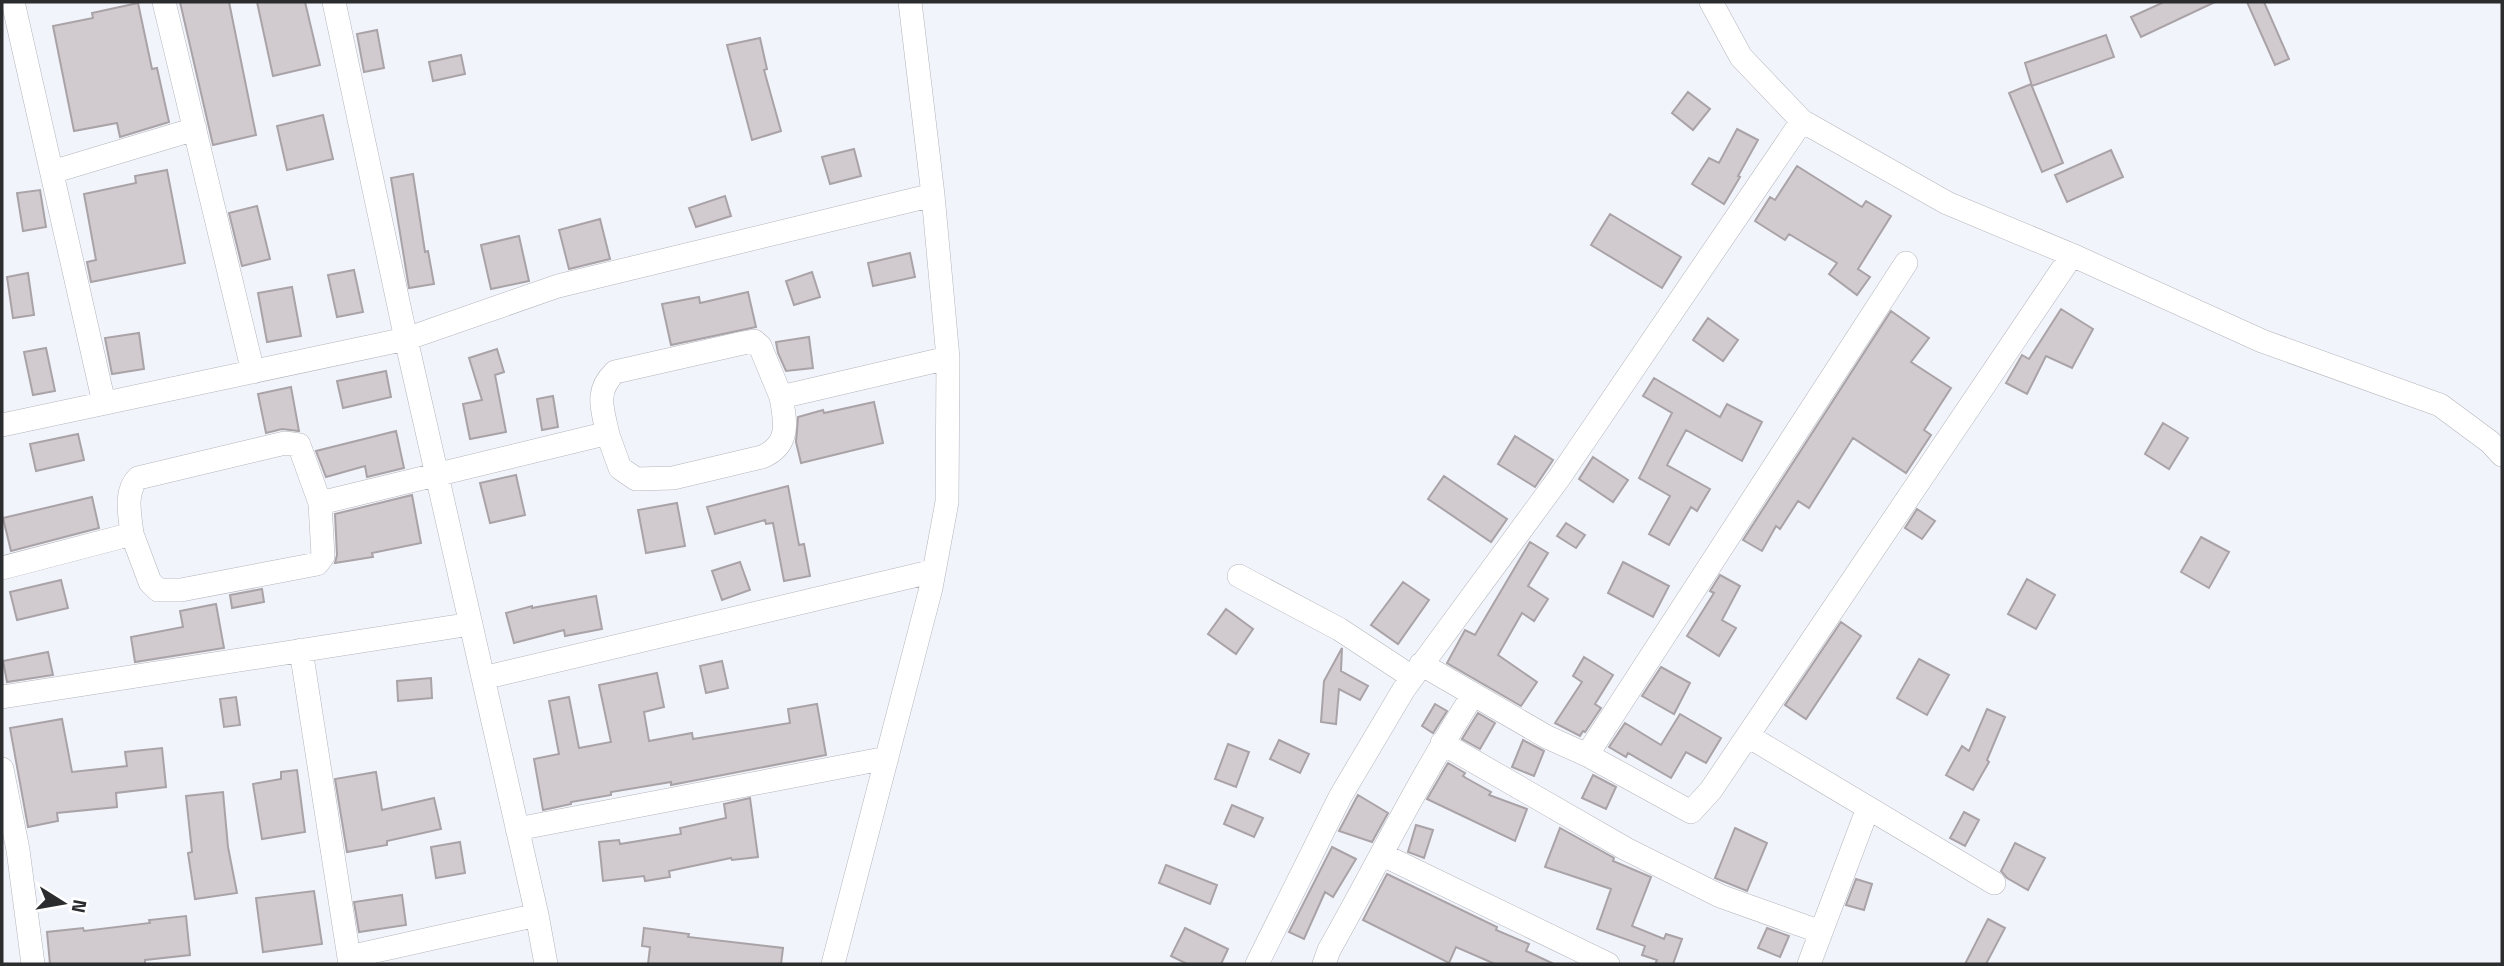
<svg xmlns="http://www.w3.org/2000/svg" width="2504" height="966" viewBox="0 0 2504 966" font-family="'Titillium Web',sans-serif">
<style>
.building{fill:#d1cbcf;stroke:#a9a3a7;stroke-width:2}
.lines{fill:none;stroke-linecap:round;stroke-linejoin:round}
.minor-casing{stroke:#b3b5bb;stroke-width:24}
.minor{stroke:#fff;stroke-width:23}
</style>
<rect width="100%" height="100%" fill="#f2f4fb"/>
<path class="building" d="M180,2H229L256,135L213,145Z
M257,2H305L320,65L273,76Z
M2164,2H2215L2141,37L2131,17Z
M2247,2H2264L2289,59L2275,65Z
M138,3L152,69L157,68L169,122L120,137L117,123L74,131L53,26L93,18L92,13Z
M377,30L384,68L364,72L357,34Z
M2106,35L2114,57L2032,86L2025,63Z
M760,38L767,69L764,70L781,131L752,140L727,45Z
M461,55L465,74L433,81L429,62Z
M2031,84L2063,163L2042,172L2009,93Z
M1688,92L1710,109L1693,130L1672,113Z
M323,115L333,159L287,170L277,126Z
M1737,129L1758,140L1738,176L1740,177L1724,204L1692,184L1709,158L1719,163Z
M854,149L861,176L830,184L822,157Z
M2111,150L2123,177L2067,202L2055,175Z
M1797,166L1862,207L1866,201L1891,216L1858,269L1870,277L1857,295L1829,274L1837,263L1789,234L1785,240L1755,221L1770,197L1775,200Z
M167,170L185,263L91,282L87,262L96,260L84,194L136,183L135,176Z
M413,174L425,252L428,251L434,284L409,288L391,178Z
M40,190L46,227L23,231L17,193Z
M725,196L731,216L696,227L689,208Z
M257,206L270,259L242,266L229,213Z
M1610,214L1681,257L1662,288L1591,245Z
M600,219L610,259L569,269L559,230Z
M519,236L529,281L491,289L481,245Z
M910,253L915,277L873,286L868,263Z
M354,270L363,312L337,317L328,275Z
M812,272L820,297L794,305L786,281Z
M28,273L34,315L13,318L7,277Z
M292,287L301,336L267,342L258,293Z
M748,292L756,327L671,345L662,304L699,297L700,303Z
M2061,309L2093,329L2072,368L2046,356L2027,394L2006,383L2022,355L2029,359Z
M1891,311L1929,338L1911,362L1951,388L1924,430L1931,435L1906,473L1853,438L1809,508L1798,501L1780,529L1776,526L1762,551L1743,540Z
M1708,318L1738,340L1723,361L1693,340Z
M139,333L144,369L112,374L105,338Z
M809,337L813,368L786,371L778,353L776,342Z
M46,348L55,391L33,395L24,352Z
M497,349L504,372L495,375L506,432L470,439L463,404L482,400L469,358Z
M386,371L391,397L343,408L337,381Z
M1654,378L1720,417L1727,404L1762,422L1742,461L1686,430L1667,465L1710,489L1697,511L1691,507L1669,545L1649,534L1670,496L1639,478L1672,413L1643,396Z
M291,387L299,431L282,429L266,433L258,394Z
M553,396L558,427L542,430L537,399Z
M874,402L883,443L801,463L796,442L798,417L823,410L824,413Z
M2163,423L2188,438L2169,469L2145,454Z
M396,431L404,468L367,477L365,466L326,477L316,451Z
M78,434L84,460L36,471L30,444Z
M1515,436L1553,460L1535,487L1498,464Z
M1593,457L1628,480L1613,502L1579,479Z
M516,475L525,515L490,523L480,483Z
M1444,476L1507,519L1491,542L1428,499Z
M788,486L799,545L804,544L810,576L784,581L773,523L766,524L765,520L715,534L707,507Z
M412,495L421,543L372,553L373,557L335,563L337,555L335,514Z
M92,497L99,528L11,551L3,518Z
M677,503L685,546L646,553L638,510Z
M1917,509L1935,521L1922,539L1905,528Z
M1566,523L1585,535L1576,548L1557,536Z
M2201,537L2229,552L2209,588L2181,572Z
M1530,542L1548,553L1528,586L1548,599L1534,621L1522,613L1498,655L1537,682L1521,706L1447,663L1465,630L1475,635Z
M740,562L750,590L722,600L712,571Z
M1623,562L1669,586L1653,617L1608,593Z
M1720,575L1740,586L1722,620L1736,628L1719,656L1687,636L1714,593L1710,591Z
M2027,579L2055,595L2036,629L2008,614Z
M61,580L68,608L17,620L10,592Z
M1403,582L1429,600L1398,644L1371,625Z
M262,589L264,602L232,608L230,595Z
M596,596L602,629L565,636L564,630L514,643L506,613L532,606V608Z
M216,604L224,648L135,662L131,637L183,627L180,611Z
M1226,609L1253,629L1236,654L1208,634Z
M1841,622L1861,636L1806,719L1785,705Z
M1342,648L1341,671L1368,686L1360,700L1339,689L1336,724L1321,722L1324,681Z
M48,652L53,675L7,682L3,661Z
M1584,657L1613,675L1595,704L1601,708L1585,732L1583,731L1580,736L1555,723L1582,682L1573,676Z
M1919,659L1949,675L1927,715L1897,698Z
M722,661L728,688L706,693L700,666Z
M1661,667L1690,683L1674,714L1642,696Z
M657,673L664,707L644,712L649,741L692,733L693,739L790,723L788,709L817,704L826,755L671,785V782L611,792V795L571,802V804L543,810L534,759L559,754L549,701L569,697L579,748L611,742L599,685Z
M431,678L432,698L398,701L397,681Z
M236,697L240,725L224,727L220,699Z
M1435,704L1447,711L1433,733L1422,726Z
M1987,709L2005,717L1987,760L1989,762L1973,790L1946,775L1962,746L1969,751Z
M1478,713L1495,723L1480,749L1462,739Z
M1680,714L1721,738L1706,763L1686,752L1671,778L1628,753L1626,757L1609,747L1625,723L1661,745Z
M62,719L72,772L127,766L125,752L162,748L166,787L116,793L117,807L57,813L58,821L28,827L10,728Z
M1279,740L1309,754L1300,773L1270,759Z
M1523,740L1544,751L1534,776L1512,767Z
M1228,744L1249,752L1236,787L1215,779Z
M1448,763L1465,773L1463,776L1466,778L1491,792L1489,795L1527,809L1515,841L1427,799Z
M297,770L305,832L262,839L253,784L281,779V772Z
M376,772L382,810L434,798L441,829L387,841V845L347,852L335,779Z
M1593,775L1616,787L1606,809L1582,798Z
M223,792L228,847L237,893L195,899L188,853L192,852L186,796Z
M1358,795L1388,813L1372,842L1339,831Z
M750,798L758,857L732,860L731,858L669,871L670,877L645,881L644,876L603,881L599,842L619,840L620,844L681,834L680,828L726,818L724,804Z
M1232,805L1263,818L1254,837L1224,824Z
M1964,812L1979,820L1965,846L1950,838Z
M1416,825L1433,830L1424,858L1408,852Z
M1560,828L1614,858L1613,861L1651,877L1632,926L1664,939L1666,934L1682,939L1673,964H1655L1657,960L1642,955L1645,946L1597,929L1611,889L1545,867Z
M1735,828L1767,843L1747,891L1715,878Z
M460,842L465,873L436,878L431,847Z
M2015,843L2045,858L2028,890L2007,878L2001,871Z
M1332,847L1356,859L1333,897L1325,892L1304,939L1289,932Z
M1166,865L1217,885L1210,904L1159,883Z
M1387,874L1497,927L1496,930L1529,944L1526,951L1554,964H1495L1456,947L1449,963L1363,920Z
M1856,879L1872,884L1864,910L1846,905Z
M314,891L322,944L263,952L256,898Z
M402,895L406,925L359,932L354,902Z
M186,916L190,955L145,960V964H50L47,932L83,928L84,931L150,923L149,920Z
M1988,919L2005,928L1986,964H1965Z
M644,928L689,934L688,937L783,948L781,964H648L650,947L642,946Z
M1185,928L1228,949L1221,964H1187L1171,956Z
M1767,928L1789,936L1780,957L1758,948Z"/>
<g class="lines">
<g class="minor-casing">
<path id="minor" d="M13,2L104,403
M164,2L253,372
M334,2L406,339L558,286L933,195
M1711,2L1741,57L1802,121L1947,203L2072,255L2262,341L2440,405L2490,442L2502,455
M52,172L195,129
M2,425L406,339L537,915L546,964
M608,435C603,410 594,392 615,372L743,343L754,341L760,346L781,397
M132,534L150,582L158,590H181L317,564L323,556L320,503
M2,568L132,534C130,515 124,492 138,478L285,443L299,445L320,503L596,436L608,435L620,468L636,479L673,478L762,457C790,445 786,423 781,397L948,358
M1239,576L1339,629L1412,677
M301,650L350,964
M1421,664L1547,737L1587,755L1691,812L1711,790L2072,255
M483,678L934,571
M2,697L471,624
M1748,736L1994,883
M1442,743L1626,849L1720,896L1821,932
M1587,755L1906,263
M2,769L18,850L33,964
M517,829L887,758
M1383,855L1608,964
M349,957L537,915
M833,964L931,588L947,502L948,358L933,195L910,2
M1257,964L1340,797L1404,689L1559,478L1802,121
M1324,964L1329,950C1377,865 1420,777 1473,695
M1809,964L1868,808"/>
</g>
<use href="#minor" class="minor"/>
</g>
<rect width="2504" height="966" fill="none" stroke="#2b2c2e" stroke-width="7"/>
<g transform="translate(63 903) rotate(101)" stroke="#ffffff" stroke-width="5" paint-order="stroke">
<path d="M0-5L12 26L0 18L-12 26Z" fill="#2b2c2e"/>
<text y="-10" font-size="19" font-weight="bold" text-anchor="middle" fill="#2b2c2e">N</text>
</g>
</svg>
